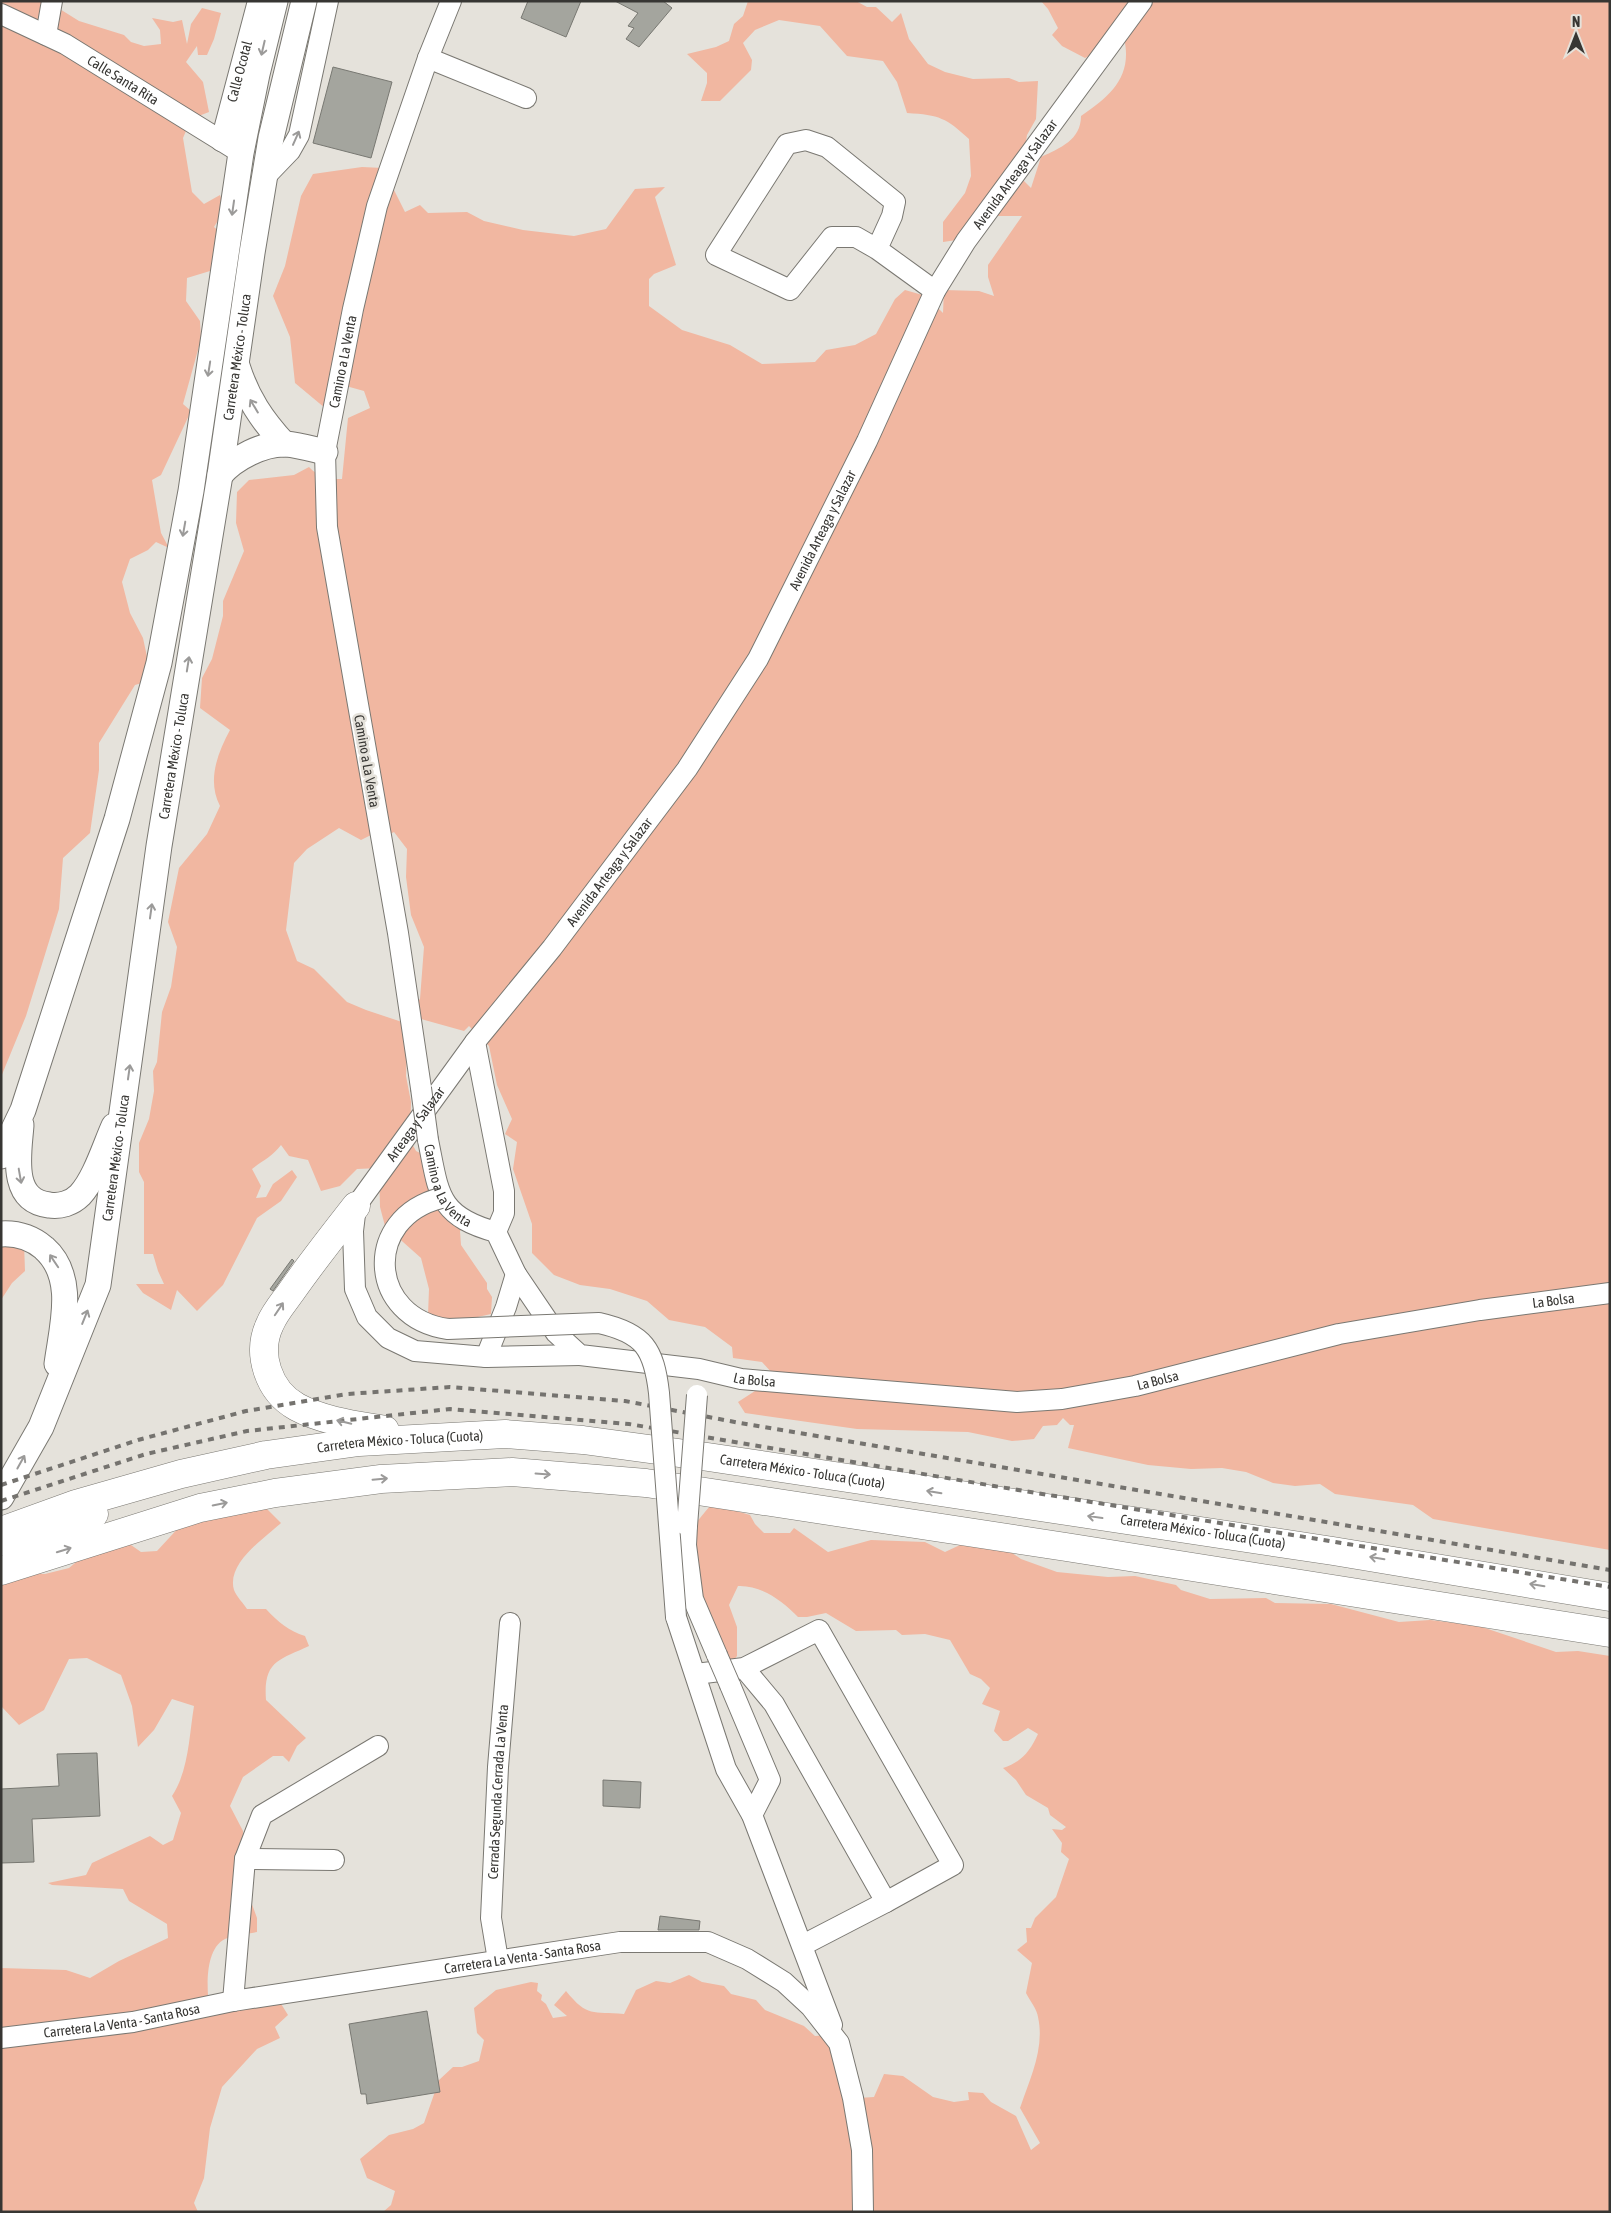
<svg xmlns="http://www.w3.org/2000/svg" width="1611" height="2213" viewBox="0 0 1611 2213" font-family="'Asap Condensed',sans-serif">
<style>
.green{fill:#f1b7a1}
.building{fill:#a4a59e;stroke:#787872}
.lines{fill:none;stroke-linecap:round;stroke-linejoin:round}
.minor-casing{stroke:#7a7872;stroke-width:22}
.major-casing{stroke:#7a7872;stroke-width:27}
.highway-casing{stroke:#7a7872;stroke-width:29}
.minor{stroke:#fff;stroke-width:20}
.major{stroke:#fff;stroke-width:25}
.highway{stroke:#fff;stroke-width:28}
.rail{stroke:#75736f;stroke-width:4;stroke-dasharray:6 6;stroke-linecap:butt}
.minor-bridge-casing{stroke:#7a7872;stroke-width:22;stroke-linecap:butt}
.minor-bridge{stroke:#fff;stroke-width:20}
.oneway{stroke:#9b9a99}
.labels{text-anchor:middle;stroke-width:5;stroke-linejoin:round;paint-order:stroke}
.street-label{font-size:14px;fill:#373633;stroke:#e5e2db}
</style>
<rect width="100%" height="100%" fill="#e5e2db"/>
<path class="green" d="M1,1H47L79,21L124,35L131,42L144,46L161,44L160,30L152,18L173,22L182,20L187,44L191,24L202,8L221,13L214,39L207,55H198L197,46L186,62L203,82L209,112L191,119L183,138L192,192L204,204L220,195L225,209L214,227L228,239L221,282L210,271L187,278L186,301L200,321L201,339L183,404L191,411L161,475L152,480L161,533L169,548L156,542L148,550L130,559L122,582L130,613L143,638L152,680L135,685L99,743V770L90,833L63,858L59,909L26,1016L1,1077Z
M748,1H856L867,7H876L892,22L901,13L909,39L928,64L945,72L973,79L1009,78L1019,82L1038,81L1036,119L1027,135L1023,161V180L1031,188L1041,157C1060,148 1081,140 1081,116C1111,96 1133,76 1124,38L1085,58L1062,46L1052,35L1058,28L1048,9L1041,1H1610V1550L1433,1519L1413,1505L1335,1494L1320,1484L1295,1486L1273,1483L1246,1472L1222,1468L1191,1469L1148,1465L1068,1448L1074,1425H1070L1063,1418L1057,1425L1043,1426L1034,1439L1012,1441L968,1432L857,1429L745,1413L738,1402L755,1391L773,1374L762,1362L733,1358L732,1347L705,1327L669,1320L647,1301L610,1289L580,1285L554,1275L532,1253V1224L513,1169L517,1142L505,1134L512,1119L497,1085L489,1046L469,1026L464,1031L421,1019L411,1008L420,999L424,947L411,915L406,877L407,849L394,832L376,841L371,835L361,840L339,828L307,849L294,863L286,930L297,961L314,969L347,1002L366,1010L408,1024L406,1076L411,1102L410,1140L416,1151L438,1162L437,1180L469,1222L460,1231L461,1245L487,1283V1289L492,1297L491,1314L469,1319L462,1326L428,1315L429,1289L421,1258L385,1226L380,1207L379,1168L357,1169L340,1186L321,1191L308,1160L289,1156L281,1145C273,1156 262,1161 252,1169L261,1186L256,1198L266,1197L273,1184L292,1170L297,1177L281,1201L257,1218L223,1285L197,1311L177,1290L171,1310L143,1293L136,1284H164L158,1271L153,1254H144V1182L139,1172V1143L149,1119L154,1091L153,1071L157,1062L162,1012L171,987L177,947L168,922L179,868L207,834L220,806C207,781 217,754 230,730L200,708L202,678L212,659L223,616V601L244,551L236,523L237,492L249,480L294,475L309,467C320,478 327,479 342,479L348,418L370,408L364,391L346,386L325,408L295,383L290,337L273,296L285,266L301,196L313,174L362,167L383,168L405,212L420,205L428,213L467,212L484,221L523,230L574,236L606,229L635,189L665,187L655,197L676,265L654,274L649,279V306L682,330L730,345L762,364L815,362L826,350L855,345L876,334L895,299L905,290L926,296L943,313L944,290L979,291L994,296L988,277V265L1022,216H987L977,237L943,242V222L965,193L971,176L969,139C946,118 940,115 907,113L897,82L883,61L847,56L820,26L779,20L755,30L743,43L752,60L751,70L720,101H701L707,83V73L687,54L716,47L729,41L734,24L743,16Z
M1,1238L24,1243L25,1271L12,1283L1,1300Z
M261,1503L281,1523C265,1538 226,1563 234,1590C236,1596 244,1604 247,1609H266C278,1622 289,1631 305,1636L309,1646C279,1660 263,1661 266,1700L306,1738L297,1746L289,1762L283,1756H273L243,1777L230,1806L243,1831L242,1877L257,1918V1932C247,1934 234,1935 225,1939C207,1948 207,1979 208,1995L241,2006L278,1999L288,2015L275,2027L280,2038L257,2049L222,2087L210,2128L204,2178L194,2203L198,2212H1V1968L66,1970L90,1978L119,1961L168,1938L167,1924L129,1901L123,1889L52,1885L48,1883L86,1875L92,1863L150,1836L163,1845L173,1840L181,1813L172,1796C189,1770 189,1736 194,1706L172,1699L154,1730L138,1747L132,1706L121,1675L87,1658L69,1659L44,1710L19,1725L1,1706V1581L17,1573L45,1574L69,1568L105,1538H121L141,1552L157,1551L194,1511Z
M712,1504L750,1515L755,1524L764,1533H790L794,1528L828,1552L871,1540L925,1542L945,1552L960,1545L1002,1546L1021,1559L1057,1572L1108,1577L1135,1576L1176,1585L1181,1590L1210,1599L1266,1598L1275,1603L1331,1604L1399,1622L1430,1620L1479,1626L1556,1652L1578,1651L1610,1656V2212H383L391,2205L395,2191L367,2178L360,2159L389,2135L413,2129L424,2123L439,2080L453,2067H462L479,2061L484,2040L477,2033L474,2008L496,1990L531,1982L538,1983L537,1991L542,1995L541,2000L546,2004L553,2018L567,2016L554,2005L566,1991C588,2018 592,2011 624,2014L636,1990L656,1981L670,1983L689,1975L702,1982L724,1986L731,1994L756,2000L765,2010L804,2026L815,2036L828,2035L858,2098L874,2097L884,2074L903,2076L933,2097L954,2102L969,2100L968,2092L983,2093L991,2102L1016,2116L1031,2150L1040,2143L1020,2108C1030,2079 1045,2048 1038,2017C1037,2009 1030,2001 1026,1993L1032,1963L1017,1950L1027,1942L1026,1928H1031L1035,1918L1056,1897L1069,1859L1061,1852L1062,1843L1052,1829L1062,1830L1066,1827L1050,1815L1048,1808L1026,1795L1016,1780L1003,1768C1022,1762 1030,1751 1038,1734L1028,1728L1008,1741H1003L994,1731L1000,1711L982,1704L990,1688L981,1679L970,1674L950,1640L925,1634L902,1635L896,1630L856,1631L826,1613L807,1617H798C783,1601 761,1585 738,1586L729,1605L737,1627V1656L725,1671L705,1617L688,1532C697,1523 703,1513 712,1504Z"/>
<path class="building" d="M528,1H581L566,37L521,18Z
M615,1H663L672,8L639,47L626,39L634,28L628,26L638,13Z
M333,67L392,82L371,158L313,143Z
M292,1259L294,1261L273,1291L270,1289Z
M97,1753L100,1816L32,1819L34,1862L1,1863V1789L59,1786L57,1754Z
M603,1780L641,1782L640,1808L603,1806Z
M660,1916L700,1921L699,1930H658Z
M427,2011L440,2092L367,2104L366,2094H361L349,2024Z"/>
<g class="lines">
<g class="minor-casing">
<g id="minor">
<path id="s1" d="M1,14L65,44L241,153"/>
<path d="M46,35L52,1"/>
<path d="M428,58L526,98"/>
<path id="s2" d="M221,141L258,1"/>
<path d="M266,176L290,151L299,135L328,1"/>
<path d="M877,249L892,216L895,202L827,147L806,140L787,144L716,255L790,290L832,237H856L877,249L935,291"/>
<path d="M475,1042L504,1191V1213L496,1232"/>
<path id="s3" d="M421,1088L398,933L327,527L325,452L353,309L377,206L428,58L451,1"/>
<path id="s4" d="M428,1140C439,1193 437,1216 496,1232L516,1274L556,1333L580,1355L699,1369L741,1379L1017,1402L1062,1399L1135,1386L1339,1334L1480,1310L1610,1293"/>
<path id="s5" d="M580,1355L486,1357L415,1351L388,1338L367,1317L355,1289L353,1231L356,1206L475,1042L552,948L687,769L758,659L867,441L935,291L966,241L1142,1"/>
<path d="M486,1357L506,1307L516,1274"/>
<path d="M687,1526L686,1545L693,1599L717,1655"/>
<path d="M676,1617L726,1769L752,1815L832,2025"/>
<path d="M696,1674L744,1668L819,1630L953,1865L886,1902L774,1704L744,1668"/>
<path d="M730,1685L770,1780L752,1815"/>
<path d="M245,1859L334,1860"/>
<path d="M803,1945L886,1902"/>
<path id="s6" d="M498,1960L491,1918L498,1767L510,1623"/>
<path d="M233,2001L245,1859L262,1815L378,1746"/>
<path id="s7" d="M1,2038L133,2022L233,2001L620,1942H708L747,1959L784,1982L811,2007L839,2043L853,2098L862,2150L863,2212"/>
</g>
</g>
<g class="major-casing">
<g id="major">
<path d="M237,366C247,398 262,420 284,444"/>
<path d="M220,475C234,458 264,443 286,444C299,445 312,449 325,452"/>
<path d="M21,1125C19,1153 9,1200 49,1205C60,1207 72,1203 80,1195C95,1179 105,1146 114,1126"/>
<path d="M1,1156L23,1110L117,819L159,663L191,491L241,153L257,74L275,1"/>
<path d="M1,1234C17,1233 32,1238 44,1248C77,1277 62,1326 57,1364"/>
<path id="s8" d="M1,1497L41,1427L98,1285L159,846L220,475L252,253L271,138L304,1"/>
</g>
</g>
<g class="highway-casing">
<g id="highway">
<path d="M356,1206C334,1234 312,1262 291,1292C284,1302 275,1312 270,1324C256,1353 268,1391 297,1407C323,1421 356,1425 385,1430"/>
<path id="s9" d="M1,1531L76,1504L181,1474L266,1455L359,1442L505,1434L583,1440L708,1457L1333,1551L1610,1597"/>
<path d="M15,1550L94,1514"/>
<path d="M1,1571L200,1508L275,1493L381,1479L512,1472L646,1483L1066,1547L1610,1633"/>
</g>
</g>
<use href="#minor" class="minor"/>
<use href="#major" class="major"/>
<use href="#highway" class="highway"/>
<path class="rail" d="M1,1485L138,1440L246,1411L347,1394L450,1387L625,1401L740,1423L1610,1570
M1,1501L146,1454L247,1431L450,1409L629,1424L994,1486L1610,1587"/>
<g class="minor-bridge-casing">
<path id="minor-bridge" d="M421,1088L428,1140
M441,1198C362,1218 368,1318 448,1329L599,1323C644,1333 654,1349 659,1393L676,1617
M687,1526L697,1395
M717,1655L730,1685"/>
</g>
<use href="#minor-bridge" class="minor-bridge"/>
</g>
<defs><path id="oneway-shaft" d="M-6 0H5M1.5-3L5.5 0L1.5 3" fill="none" stroke-width="1.6" stroke-linecap="round" stroke-linejoin="round" transform="scale(1.25)"/></defs>
<g class="oneway">
<use href="#oneway-shaft" transform="translate(263 48) rotate(103)"/>
<use href="#oneway-shaft" transform="translate(296 138) rotate(-66)"/>
<use href="#oneway-shaft" transform="translate(233 208) rotate(98)"/>
<use href="#oneway-shaft" transform="translate(209 369) rotate(99)"/>
<use href="#oneway-shaft" transform="translate(254 406) rotate(-121)"/>
<use href="#oneway-shaft" transform="translate(184 529) rotate(100)"/>
<use href="#oneway-shaft" transform="translate(188 664) rotate(-81)"/>
<use href="#oneway-shaft" transform="translate(151 911) rotate(-82)"/>
<use href="#oneway-shaft" transform="translate(129 1072) rotate(-82)"/>
<use href="#oneway-shaft" transform="translate(20 1176) rotate(80)"/>
<use href="#oneway-shaft" transform="translate(54 1261) rotate(-124)"/>
<use href="#oneway-shaft" transform="translate(279 1309) rotate(-56)"/>
<use href="#oneway-shaft" transform="translate(85 1317) rotate(-68)"/>
<use href="#oneway-shaft" transform="translate(344 1422) rotate(-166)"/>
<use href="#oneway-shaft" transform="translate(21 1462) rotate(-61)"/>
<use href="#oneway-shaft" transform="translate(543 1474) rotate(4)"/>
<use href="#oneway-shaft" transform="translate(380 1479) rotate(-5)"/>
<use href="#oneway-shaft" transform="translate(934 1492) rotate(-171)"/>
<use href="#oneway-shaft" transform="translate(220 1504) rotate(-11)"/>
<use href="#oneway-shaft" transform="translate(1095 1517) rotate(-172)"/>
<use href="#oneway-shaft" transform="translate(64 1550) rotate(-17)"/>
<use href="#oneway-shaft" transform="translate(1377 1558) rotate(-171)"/>
<use href="#oneway-shaft" transform="translate(1537 1585) rotate(-171)"/>
</g>
<g class="labels">
<g class="street-label">
<text dy="5" stroke="none"><textPath href="#s2" startOffset="72">Calle Ocotal</textPath></text>
<text dy="5" stroke="none"><textPath href="#s1" startOffset="139">Calle Santa Rita</textPath></text>
<text dy="5" stroke="none"><textPath href="#s5" startOffset="1568">Avenida Arteaga y Salazar</textPath></text>
<text dy="5" stroke="none"><textPath href="#s8" startOffset="1172">Carretera México - Toluca</textPath></text>
<text dy="5" stroke="none"><textPath href="#s3" startOffset="736">Camino a La Venta</textPath></text>
<text dy="5" stroke="none"><textPath href="#s5" startOffset="1162">Avenida Arteaga y Salazar</textPath></text>
<text dy="5" stroke="none"><textPath href="#s8" startOffset="768">Carretera México - Toluca</textPath></text>
<text transform="translate(367 761) rotate(80)" y="5">Camino a La Venta</text>
<text dy="5" stroke="none"><textPath href="#s5" startOffset="758">Avenida Arteaga y Salazar</textPath></text>
<text dy="5" stroke="none"><textPath href="#s5" startOffset="440">Arteaga y Salazar</textPath></text>
<text dy="5" stroke="none"><textPath href="#s8" startOffset="362">Carretera México - Toluca</textPath></text>
<text dy="5" stroke="none"><textPath href="#s4" startOffset="51">Camino a La Venta</textPath></text>
<text dy="5" stroke="none"><textPath href="#s4" startOffset="1262">La Bolsa</textPath></text>
<text dy="5" stroke="none"><textPath href="#s4" startOffset="452">La Bolsa</textPath></text>
<text dy="5" stroke="none"><textPath href="#s4" startOffset="858">La Bolsa</textPath></text>
<text dy="5" stroke="none"><textPath href="#s9" startOffset="411">Carretera México - Toluca (Cuota)</textPath></text>
<text dy="5" stroke="none"><textPath href="#s9" startOffset="816">Carretera México - Toluca (Cuota)</textPath></text>
<text dy="5" stroke="none"><textPath href="#s9" startOffset="1221">Carretera México - Toluca (Cuota)</textPath></text>
<text dy="5" stroke="none"><textPath href="#s6" startOffset="169">Cerrada Segunda Cerrada La Venta</textPath></text>
<text dy="5" stroke="none"><textPath href="#s7" startOffset="528">Carretera La Venta - Santa Rosa</textPath></text>
<text dy="5" stroke="none"><textPath href="#s7" startOffset="122">Carretera La Venta - Santa Rosa</textPath></text>
</g>
</g>
<rect width="1611" height="2213" fill="none" stroke="#373633" stroke-width="5"/>
<g transform="translate(1576 35)" stroke="#e5e2db" stroke-width="4" paint-order="stroke">
<path d="M0-4L9 19L0 12L-9 19Z" fill="#373633"/>
<text y="-8" font-size="14" font-weight="bold" text-anchor="middle" fill="#373633">N</text>
</g>
</svg>
